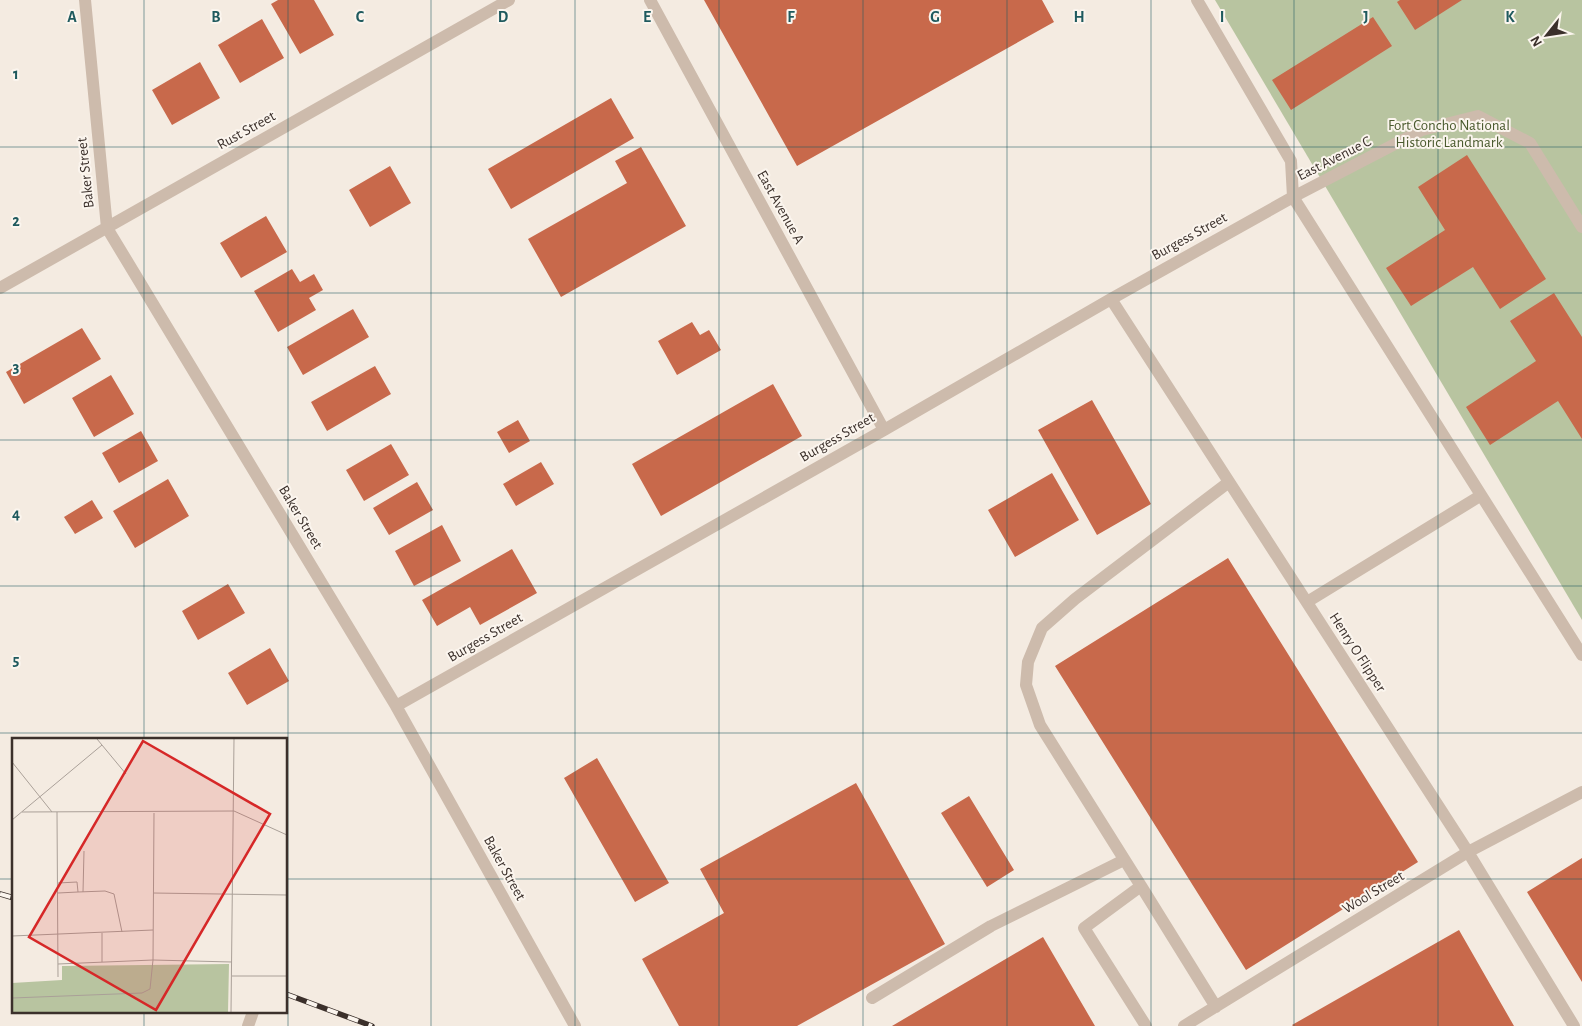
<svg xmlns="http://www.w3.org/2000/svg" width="1582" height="1026" viewBox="0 0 1582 1026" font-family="'Alegreya Sans',sans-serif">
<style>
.green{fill:#b8c4a0}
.building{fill:#c8694b}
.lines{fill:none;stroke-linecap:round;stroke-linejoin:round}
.minor{stroke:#cdbbac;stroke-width:12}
.rail-casing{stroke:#3b302b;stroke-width:5.5}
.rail{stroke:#fbf5ee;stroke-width:4;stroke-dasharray:11;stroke-linecap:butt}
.grid{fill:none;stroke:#1f5a5e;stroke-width:1;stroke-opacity:0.55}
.labels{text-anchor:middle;stroke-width:4;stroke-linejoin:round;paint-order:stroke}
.park-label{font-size:15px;fill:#4a5a2e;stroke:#fbf5ee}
.street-label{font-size:15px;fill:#3b302b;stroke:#fbf5ee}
.inset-road{fill:none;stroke:#aaa098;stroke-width:1}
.view{fill:#d62828;fill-opacity:0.15;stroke:#d62828;stroke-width:2.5}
.inset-edge{fill:none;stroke:#3b302b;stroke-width:2.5}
.grid-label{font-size:16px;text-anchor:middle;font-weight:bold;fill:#1f5a5e;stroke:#fbf5ee;stroke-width:4;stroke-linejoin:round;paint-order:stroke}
</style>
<rect width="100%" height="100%" fill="#f4ebe1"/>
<path class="green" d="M1215,0H1582V620Z"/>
<path class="building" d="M278,0H314L334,35L300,54L271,4Z
M704,0H1042L1054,22L797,166Z
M1400,0H1462L1415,30L1397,2Z
M1373,17L1392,46L1291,110L1272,80Z
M262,19L284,58L240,83L218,45Z
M200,62L220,98L172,125L152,90Z
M611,98L634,138L511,209L488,169Z
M641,147L686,226L561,297L528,239L627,183L615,161Z
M1467,155L1546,279L1500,309L1473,267L1411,306L1386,268L1445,230L1418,187Z
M390,166L411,203L370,227L349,190Z
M266,216L287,252L241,278L220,243Z
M292,269L300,282L314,274L323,290L309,298L316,310L278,332L254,291Z
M1554,293L1582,337V439L1558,401L1490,445L1466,407L1536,361L1510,321Z
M353,309L369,337L303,375L287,347Z
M692,322L700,335L709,330L721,350L677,375L658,341Z
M82,328L101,359L24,404L6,372Z
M375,366L391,394L327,431L311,402Z
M111,375L134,414L94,437L72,398Z
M773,384L802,436L661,516L632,464Z
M1092,400L1151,504L1097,535L1038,430Z
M518,420L530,441L509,453L497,432Z
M141,431L158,461L119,483L102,453Z
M391,444L409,475L364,501L346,470Z
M541,462L554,484L516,506L503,484Z
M1052,473L1079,520L1015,557L988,510Z
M168,479L189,516L135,548L113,511Z
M417,482L433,510L389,535L373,508Z
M92,500L103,518L75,534L64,517Z
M442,525L461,561L414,586L395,551Z
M512,549L537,593L480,625L470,607L437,626L422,600Z
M1228,558L1418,862L1246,970L1055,666Z
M228,584L245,613L198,640L182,611Z
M270,648L289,681L247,705L228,673Z
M597,758L669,883L635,902L564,778Z
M856,783L945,944L797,1026H679L642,959L724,913L700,869Z
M969,796L1014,870L987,887L941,813Z
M1582,858V982L1527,892Z
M1459,930L1514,1026H1293L1292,1025Z
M1043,937L1095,1026H892Z"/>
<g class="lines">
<path class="minor" d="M85,0L107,228L396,706L575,1026
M650,0L884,430
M1197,0L1291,161L1293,197L1582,655
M0,288L509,0
M1111,299L1468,852L1574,1026
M1307,602L1480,496
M396,706L884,430L1111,299L1293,197L1422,130L1478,116L1530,143L1582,227
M1141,886L1040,725L1026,685L1028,662L1042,628L1075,599L1229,482
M872,998L991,926L1124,860
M248,1026L253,1012
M1146,1026L1084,928L1141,886L1216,1007
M1184,1026L1468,852L1582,792"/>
<g class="rail-casing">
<path id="rail" d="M0,894L14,898
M286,994L372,1026"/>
</g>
<use href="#rail" class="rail"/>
</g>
<path class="grid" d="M144,0V740M288,0V1026M431,0V1026M575,0V1026M719,0V1026M863,0V1026M1007,0V1026M1151,0V1026M1294,0V1026M1438,0V1026M0,147H1582M0,293H1582M0,440H1582M0,586H1582M0,733H1582M0,879H14M286,879H1582M144,1012V1026"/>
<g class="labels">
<g class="park-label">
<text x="1449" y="130">Fort Concho National<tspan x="1449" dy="17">Historic Landmark</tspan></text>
</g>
<g class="street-label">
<text transform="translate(246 130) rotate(-29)" y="5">Rust Street</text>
<text transform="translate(1334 158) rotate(-27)" y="5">East Avenue C</text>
<text transform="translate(85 173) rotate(-96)" y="5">Baker Street</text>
<text transform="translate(781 207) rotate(61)" y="5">East Avenue A</text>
<text transform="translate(1189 236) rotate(-29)" y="5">Burgess Street</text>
<text transform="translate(837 437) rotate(-30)" y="5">Burgess Street</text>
<text transform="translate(301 517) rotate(59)" y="5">Baker Street</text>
<text transform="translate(485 637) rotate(-30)" y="5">Burgess Street</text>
<text transform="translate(1358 652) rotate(57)" y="5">Henry O Flipper</text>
<text transform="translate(505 868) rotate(61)" y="5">Baker Street</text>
<text transform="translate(1373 892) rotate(-31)" y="5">Wool Street</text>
</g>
</g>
<g transform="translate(12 738)">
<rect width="275" height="275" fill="#f4ebe1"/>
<path d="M217,226L216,274H0V245L50,242V228Z" fill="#b8c4a0"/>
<path class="inset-road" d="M85,1L114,36M0,24L40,74M10,74L222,73L275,97M45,74L46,239M0,82L90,7M46,145L65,144L66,154L46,155M66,154L93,153L102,156L110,194M71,154L72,113M141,155L275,157M90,195V224M0,198L141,192M46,226L141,222L220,224M220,238H275M0,260L130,255L138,251L141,222L142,75M219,274L222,1"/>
<path class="view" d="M131,3L258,76L144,272L17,199Z"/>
<rect width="275" height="275" class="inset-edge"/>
</g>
<g class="grid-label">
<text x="72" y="22">A</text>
<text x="216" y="22">B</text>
<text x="360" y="22">C</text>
<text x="503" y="22">D</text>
<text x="647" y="22">E</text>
<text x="791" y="22">F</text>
<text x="935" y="22">G</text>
<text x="1079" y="22">H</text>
<text x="1222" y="22">I</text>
<text x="1366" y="22">J</text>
<text x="1510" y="22">K</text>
<text x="16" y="79">1</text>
<text x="16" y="226">2</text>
<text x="16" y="372">3</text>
<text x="16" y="519">4</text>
<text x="16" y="665">5</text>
</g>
<g transform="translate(1547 35) rotate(240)" stroke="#fbf5ee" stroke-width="4" paint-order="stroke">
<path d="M0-4L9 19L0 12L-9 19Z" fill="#3b302b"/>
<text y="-8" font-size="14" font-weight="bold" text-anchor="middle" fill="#3b302b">N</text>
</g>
</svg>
